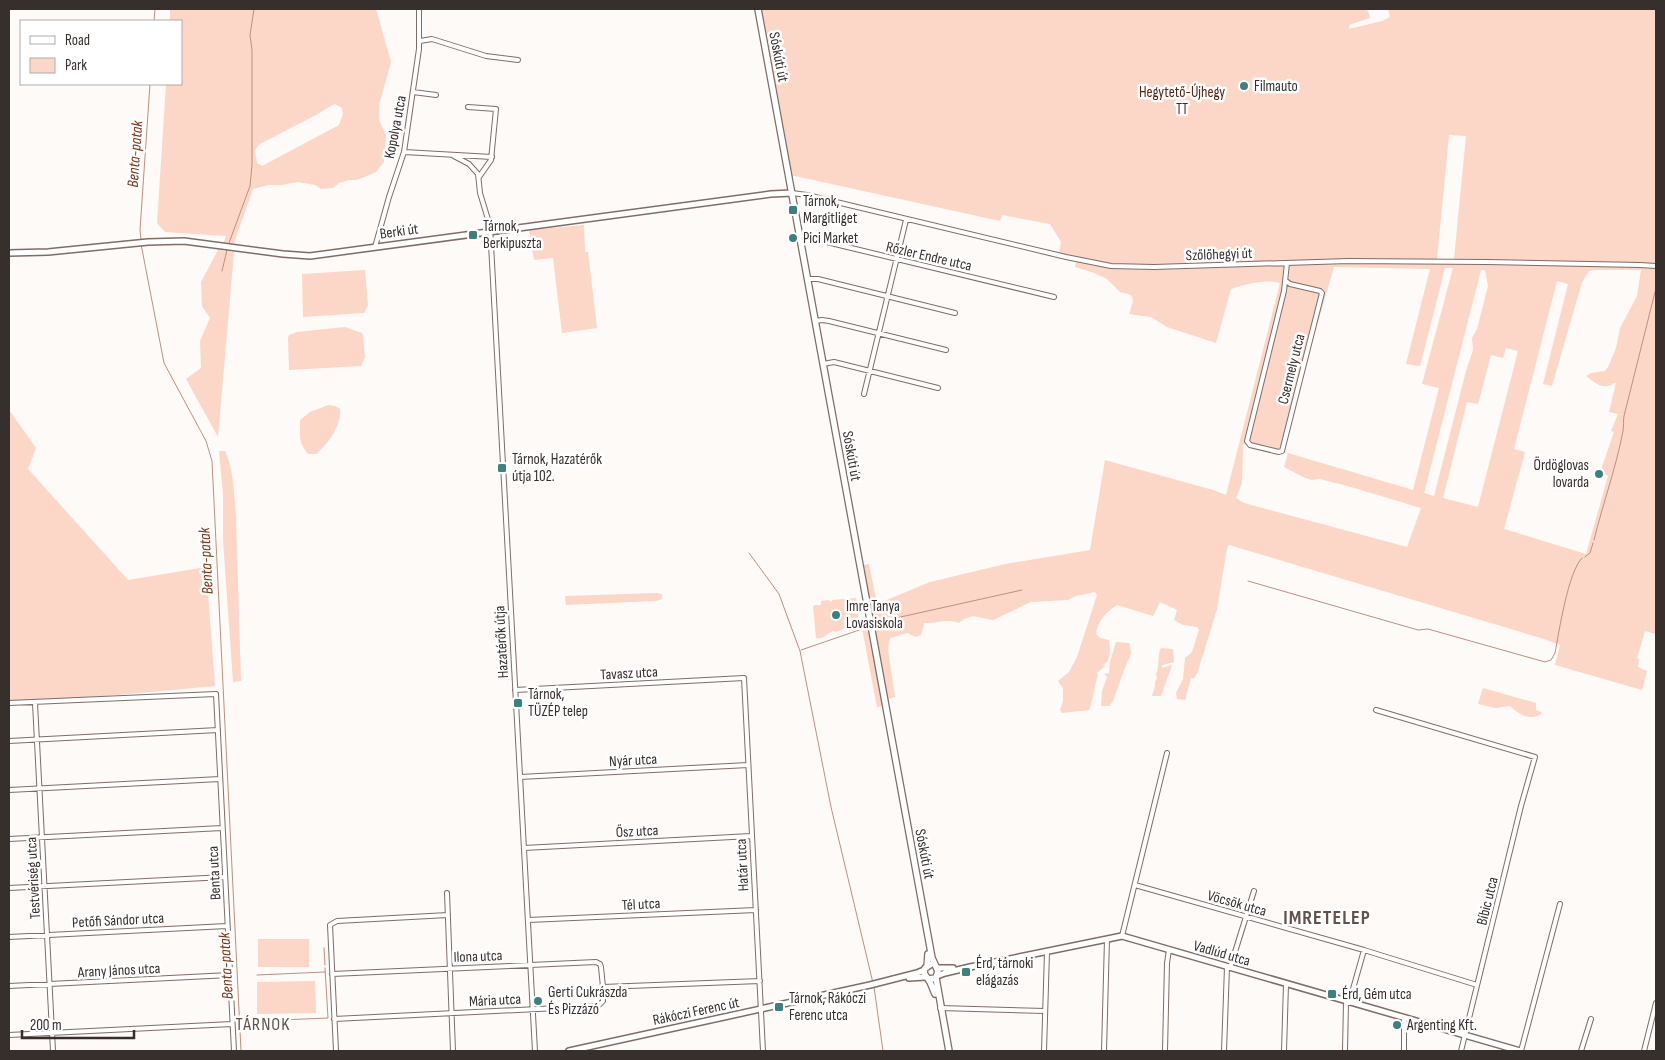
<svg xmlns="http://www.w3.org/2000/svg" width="1665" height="1060" viewBox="0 0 1665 1060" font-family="'Sofia Sans Condensed',sans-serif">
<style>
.green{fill:#fcd6c7;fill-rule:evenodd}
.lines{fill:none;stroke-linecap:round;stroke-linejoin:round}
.stream{stroke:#bc907f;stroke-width:1}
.minor-casing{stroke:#7e6d67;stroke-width:6}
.tertiary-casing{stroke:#7e6d67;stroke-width:8}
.secondary-casing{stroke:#7e6d67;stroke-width:8}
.minor{stroke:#fff;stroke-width:4}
.tertiary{stroke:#fff;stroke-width:5}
.secondary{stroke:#fff;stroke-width:5.5}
.poi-dot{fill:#3a8280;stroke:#fff;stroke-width:2}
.labels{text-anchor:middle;stroke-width:5;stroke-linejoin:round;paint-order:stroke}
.street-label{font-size:15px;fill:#362f2c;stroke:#fff}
.poi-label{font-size:15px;fill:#362f2c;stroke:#fff;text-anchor:start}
.park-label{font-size:15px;fill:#58230c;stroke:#fff}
.water-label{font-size:16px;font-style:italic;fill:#7c3517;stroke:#fff}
.quarter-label{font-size:18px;letter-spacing:1px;fill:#62524c;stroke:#fff}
.district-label{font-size:20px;font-weight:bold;letter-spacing:1px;fill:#62524c;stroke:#fff}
</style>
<rect width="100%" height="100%" fill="#fefaf8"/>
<path class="green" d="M170,9H376L391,62L379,105V120L386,135L384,162L376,172L357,180H349L339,183L333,188L321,189L315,185L298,182L282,185H268L253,189L234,243L224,242L226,236L165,232L157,223L166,84H181V21H170ZM335,104L342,108L343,114L339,125L262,166L257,163L255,151L258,145L312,117C321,113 327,107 335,104Z
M756,9H1363L1368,11L1370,18L1349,25V29L1382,21L1390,17L1388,9H1656V634L1645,631L1637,658L1639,659L1638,667L1647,671L1642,690L1555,665L1560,645L1541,638L1229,545L1227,548L1217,609L1198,671L1194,678H1191L1185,700L1177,699L1176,693L1183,679L1185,658L1192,652L1199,630L1197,627L1183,625L1174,620L1177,610L1160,602L1153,616L1117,605C1105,613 1098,620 1096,634L1100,638L1109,640C1110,648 1112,660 1103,665L1105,666L1097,673L1098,674L1090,708L1089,710L1062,713L1060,710L1063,701V688L1058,681L1069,672L1077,657L1097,595L1095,592L1076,596L1068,600L1031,602L993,620L973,616L964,619L959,623C947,618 936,624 924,623L921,635L916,637L907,633L890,638L888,650L895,697L882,700L883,706L877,707L861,623L873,620L863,565L869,564L877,604L930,582L1005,564L1090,550L1105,460L1213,490L1226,495L1280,283C1264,279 1247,284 1231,289L1216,343L1167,327L1151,317L1129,314L1133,301L1132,296L1128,294L1120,292L1107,279L1094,273L1075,267L1077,258L1059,254L1061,242L1050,224L1002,215L1000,221L795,176L787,177ZM1449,135L1466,136L1454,259H1437ZM1334,267L1430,269L1406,364L1420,366L1445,268H1453L1422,384L1439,388L1413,490L1288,453L1284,467L1305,478L1312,480L1320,479L1351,487L1421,508L1407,547L1244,503L1236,498L1242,483L1243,444L1280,453ZM1481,270H1485L1488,286L1477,329L1472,338L1473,350L1466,371L1434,496L1424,493ZM1594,270H1641L1637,296L1620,328L1616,348L1608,367L1605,371L1591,373L1586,376C1595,383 1604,391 1614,383H1616L1609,412L1618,414L1611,431L1614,432L1602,467V472L1608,476L1586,554L1504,529L1525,452L1514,449L1557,281L1568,284L1543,384L1552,386L1582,282L1589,271ZM1506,348L1518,351L1478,507L1443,498L1467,402L1478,404L1491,355L1503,358Z
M584,225L585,252H588L597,328L562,333L553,258L534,260L529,230Z
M218,250L234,252L218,437L186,379L201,368L200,341L210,318L202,306L201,282Z
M365,270L368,305L364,313L303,317L302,274Z
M345,327L362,333L363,336L365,357L361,366L289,370L288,338L289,335L297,332Z
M328,405L335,406L340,409C341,426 329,443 316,454H308C298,443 300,433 300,420L310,412Z
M9,410L36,448L28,469L128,580L206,567L215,686L9,705V455L10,454Z
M219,451H225C234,470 234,496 236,518L241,681L233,682L223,540V495Z
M657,593L662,594V599L656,601L566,605L565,596Z
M856,598L859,623L836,632L833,631C827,633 824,640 816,638L813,607L815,605H821V601L828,600L832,602V600Z
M1116,642L1129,643L1130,645L1131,654L1124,670L1113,701L1109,706H1101L1102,691L1107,677L1104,674L1109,673L1110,662Z
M1161,648L1173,649L1174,662L1162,665V668L1172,665L1161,696H1152L1155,686V682L1157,678L1156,674C1160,666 1157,656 1161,648Z
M1483,688L1536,703V710L1541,712V714C1529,721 1520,715 1510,706L1495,708L1478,704Z
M309,939V967H258V939Z
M315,981L316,1013L257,1014V982Z"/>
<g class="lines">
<path class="stream" d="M154,21L155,9
M141,240L140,230L150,84
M229,243L250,186L252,165V50L250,35L254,9
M141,244L164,363L206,441L212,461L241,1051
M222,271L227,250
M1594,540C1603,503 1616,468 1623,431C1624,426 1623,421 1624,416L1656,288
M749,553L779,594L800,651L831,807L873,983
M1585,557L1590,553L1593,543
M1248,581L1418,630L1428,629L1545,662L1551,660L1555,653C1559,632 1568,572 1582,558
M874,625L887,620L1022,590
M801,650L868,627
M324,948L325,965
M257,975L325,972
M874,987L883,1051
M255,1021L328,1018L325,968"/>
<g class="minor-casing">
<path id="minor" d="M420,41L432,39L486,56L518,60
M413,92L436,95
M468,107L496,109L491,160L479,177
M404,152L492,157
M452,155L469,164L478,174L480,193L490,226L535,1051
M792,193L807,195L1066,257L1111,266L1154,267L1348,261L1487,262L1640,265L1656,266
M800,239L810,238L1054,297
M375,247L389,197L404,152L419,49V9
M807,279H818L955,313
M1286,281L1290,284L1320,291L1322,293L1282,451L1279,452L1250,445L1247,441L1284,291L1287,263
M815,321L822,320L829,321L946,350
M823,364L834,362L938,388
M864,394L906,220
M515,690L744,678L763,1051
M9,703L216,694L234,1051
M35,703L53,1051
M1376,710L1535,757L1521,806L1461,1051
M9,741L218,730
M520,777L748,765
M9,790L220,779
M9,839L222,828
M524,848L751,836
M1135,885L1364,950L1477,985
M9,888L225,877
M447,893L453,1051
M528,920L756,910
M1122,936L1167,753
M9,937L227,926
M1230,968L1254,891
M332,974L596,962L600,964L601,967L603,987
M9,986L230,975
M1349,1003L1364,950
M940,1008L1045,1011
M334,1019L598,1006L603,1001V987L760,981
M9,1035L232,1024
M336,1051L330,925L337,921L448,915
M1044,1051L1047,952
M1104,1051L1107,939
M1165,1051L1167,963L1169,950
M1224,1051L1227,967
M1284,1051L1286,984
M1345,1051L1346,1002
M1404,1051V1019
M1521,1051L1560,904
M1581,1051L1591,1019
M1644,1051L1656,1003"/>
</g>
<g class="tertiary-casing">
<path id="tertiary" d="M9,253L48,252L148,242L184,241L283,254L310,256L771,194L792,193
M937,968H953
M937,976L945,973L970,967L1122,936L1520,1051
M909,978L925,977
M569,1051L870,985L917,973L924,970"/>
</g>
<g class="secondary-casing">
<path id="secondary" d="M758,9L932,958L938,971L936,978L928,979
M930,965L925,968L924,973L930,982L935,994
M927,967L928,954
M936,978L949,1051"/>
</g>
<use href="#minor" class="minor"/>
<use href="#tertiary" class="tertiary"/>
<use href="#secondary" class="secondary"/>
</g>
<g class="poi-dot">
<circle cx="1244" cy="86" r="5"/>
<rect x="788" y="205" width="10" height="10" rx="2.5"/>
<rect x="468" y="230" width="10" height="10" rx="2.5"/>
<circle cx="793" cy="238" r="5"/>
<rect x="497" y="463" width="10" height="10" rx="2.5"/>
<circle cx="1599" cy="474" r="5"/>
<circle cx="836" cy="615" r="5"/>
<rect x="513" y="698" width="10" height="10" rx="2.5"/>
<rect x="961" y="967" width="10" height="10" rx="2.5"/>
<rect x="1327" y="989" width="10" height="10" rx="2.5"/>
<circle cx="538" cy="1001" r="5"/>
<rect x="774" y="1002" width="10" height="10" rx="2.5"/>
<circle cx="1397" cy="1025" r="5"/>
</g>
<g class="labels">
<g class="street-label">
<text transform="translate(779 57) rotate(79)" y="5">Sóskúti út</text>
<text transform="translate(395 127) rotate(-79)" y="5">Kopolya utca</text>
<text transform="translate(399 231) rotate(-8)" y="5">Berki út</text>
<text transform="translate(1219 254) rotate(-2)" y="5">Szőlőhegyi út</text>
<text transform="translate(929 256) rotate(13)" y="5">Rőzler Endre utca</text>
<text transform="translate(1291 369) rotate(-76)" y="5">Csermely utca</text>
<text transform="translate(852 456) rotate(80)" y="5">Sóskúti út</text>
<text transform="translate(501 642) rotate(-93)" y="5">Hazatérők útja</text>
<text transform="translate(629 673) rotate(-3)" y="5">Tavasz utca</text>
<text transform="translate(633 760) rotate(-3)" y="5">Nyár utca</text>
<text transform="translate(637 831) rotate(-3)" y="5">Ősz utca</text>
<text transform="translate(925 854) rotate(79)" y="5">Sóskúti út</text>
<text transform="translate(742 865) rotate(-93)" y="5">Határ utca</text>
<text transform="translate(214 873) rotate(-93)" y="5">Benta utca</text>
<text transform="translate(33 878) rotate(-93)" y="5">Testvériség utca</text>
<text transform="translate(1487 901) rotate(-76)" y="5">Bíbic utca</text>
<text transform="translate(1237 903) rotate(16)" y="5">Vöcsök utca</text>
<text transform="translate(641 904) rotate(-3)" y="5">Tél utca</text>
<text transform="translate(118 920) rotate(-3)" y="5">Petőfi Sándor utca</text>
<text transform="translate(1222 953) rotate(16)" y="5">Vadlúd utca</text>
<text transform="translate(478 956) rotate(-2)" y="5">Ilona utca</text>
<text transform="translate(119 970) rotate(-3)" y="5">Arany János utca</text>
<text transform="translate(495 1000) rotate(-3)" y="5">Mária utca</text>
<text transform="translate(696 1011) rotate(-12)" y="5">Rákóczi Ferenc út</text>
</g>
<g class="poi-label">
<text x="1254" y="91">Filmauto</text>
<text x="803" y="206">Tárnok,<tspan x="803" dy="17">Margitliget</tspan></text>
<text x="483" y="231">Tárnok,<tspan x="483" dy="17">Berkipuszta</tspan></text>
<text x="803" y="243">Pici Market</text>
<text x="512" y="464">Tárnok, Hazatérők<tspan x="512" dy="17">útja 102.</tspan></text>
<text x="1589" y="470" text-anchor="end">Ördöglovas<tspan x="1589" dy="17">lovarda</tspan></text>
<text x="846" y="611">Imre Tanya<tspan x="846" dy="17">Lovasiskola</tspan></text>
<text x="528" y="699">Tárnok,<tspan x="528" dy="17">TÜZÉP telep</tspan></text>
<text x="976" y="968">Érd, tárnoki<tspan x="976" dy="17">elágazás</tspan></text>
<text x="548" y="997">Gerti Cukrászda<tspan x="548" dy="17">És Pizzázó</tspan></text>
<text x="1342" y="999">Érd, Gém utca</text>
<text x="789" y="1003">Tárnok, Rákóczi<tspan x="789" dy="17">Ferenc utca</tspan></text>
<text x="1407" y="1030">Argenting Kft.</text>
</g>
<g class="park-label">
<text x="1182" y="97">Hegytető-Újhegy<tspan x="1182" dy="17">TT</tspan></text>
</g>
<g class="water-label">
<text transform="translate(134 154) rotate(-86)" y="6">Benta-patak</text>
<text transform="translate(205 561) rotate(-93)" y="6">Benta-patak</text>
<text transform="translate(225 966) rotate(-93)" y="6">Benta-patak</text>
</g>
<g class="quarter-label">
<text x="263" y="1030">TÁRNOK</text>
</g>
<g class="district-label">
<text x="1327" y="924">IMRETELEP</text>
</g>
</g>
<rect width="1665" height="1060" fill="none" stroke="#362f2c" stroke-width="20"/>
<rect x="20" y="20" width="162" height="65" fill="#ffffff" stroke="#afacab"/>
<rect x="30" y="36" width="25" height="8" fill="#ffffff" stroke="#afacab"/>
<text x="65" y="45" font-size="15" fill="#362f2c">Road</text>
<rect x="30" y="58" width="25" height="15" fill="#fcd6c7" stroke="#afacab"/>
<text x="65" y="70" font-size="15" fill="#362f2c">Park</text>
<path d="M22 1030v8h112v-8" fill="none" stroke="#362f2c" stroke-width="2.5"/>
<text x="30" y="1030" font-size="15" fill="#362f2c" stroke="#ffffff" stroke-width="4" paint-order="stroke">200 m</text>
</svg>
